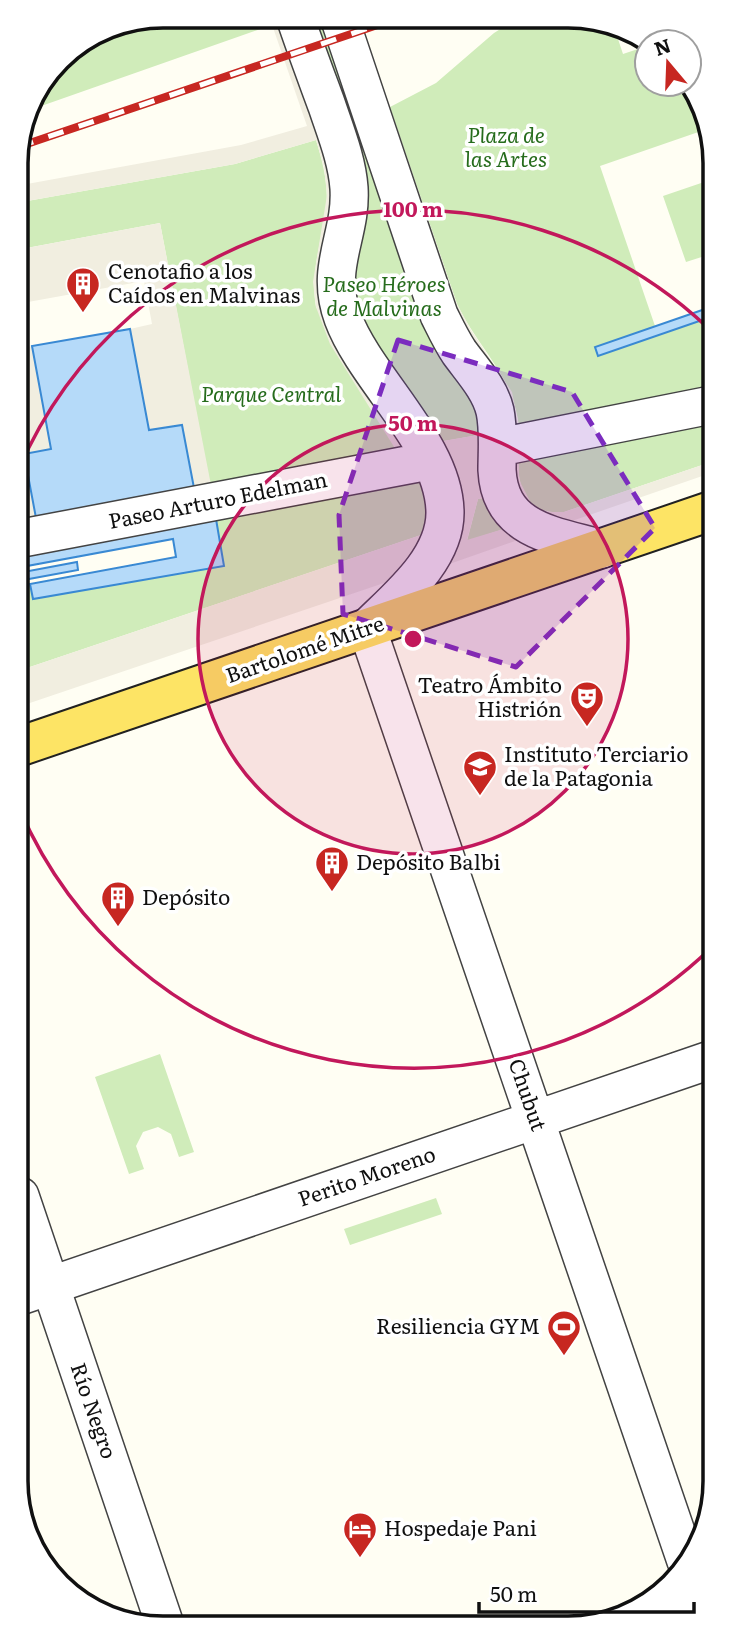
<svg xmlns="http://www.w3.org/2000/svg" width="731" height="1644" viewBox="0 0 731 1644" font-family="Literata,serif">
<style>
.green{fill:#d0ecba}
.plaza{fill:#f1eee0}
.water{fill:#b5daf9;stroke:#3989d3;stroke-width:2}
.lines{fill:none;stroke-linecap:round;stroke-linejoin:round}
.minor-casing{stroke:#434343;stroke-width:40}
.major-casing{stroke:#212121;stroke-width:42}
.minor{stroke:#fff;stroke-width:37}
.major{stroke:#fde465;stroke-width:38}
.rail-casing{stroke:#c72721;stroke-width:8}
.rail{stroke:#fff;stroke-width:5;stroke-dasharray:16;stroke-linecap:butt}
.marked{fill:#7b2cbf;fill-opacity:0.2;stroke:#7b2cbf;stroke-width:5;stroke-dasharray:14 9;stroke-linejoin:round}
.ring{fill:none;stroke:#c2185b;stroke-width:3.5}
.labels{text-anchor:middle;stroke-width:7;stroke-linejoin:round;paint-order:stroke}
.park-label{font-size:21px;font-style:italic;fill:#266c1c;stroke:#fff}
.poi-label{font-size:21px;fill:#101010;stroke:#fff;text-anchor:start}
.street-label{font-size:21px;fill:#101010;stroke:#fff}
.rim{fill:none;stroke:#101010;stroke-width:3.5}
.centre{fill:#c2185b;stroke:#fff;stroke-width:3.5}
.ring-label{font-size:21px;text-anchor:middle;font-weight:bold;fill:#c2185b;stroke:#fff;stroke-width:7;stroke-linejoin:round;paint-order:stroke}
</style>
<rect width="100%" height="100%" fill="#fffef3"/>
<path class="green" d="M163,16H269L272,25L27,111C36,80 78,37 109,26C126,21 145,19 163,16Z
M305,17H331L490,433L432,443L362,334Z
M518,18L596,19L614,27L623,54L647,46V84H685L710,124V128L600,166L655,326L595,347L598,356L711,317V390L519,427C513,375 479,350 457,304L390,107L436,83L494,33Z
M316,140C323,163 329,186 326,210C321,244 310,273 316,307L397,450L210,485L160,223L16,250V203L235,164Z
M710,180L711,254L686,262L663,196Z
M711,421V462L564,512C528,515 518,491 518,459Z
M426,479L429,499L424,534L18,671V581L29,579L33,599L224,566L216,519Z
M492,496L513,526L467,541L478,499Z
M160,1054L194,1152L179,1157L171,1134L158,1127L143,1132L136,1146L144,1169L129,1174L95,1077Z
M436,1198L442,1214L350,1245L344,1229Z"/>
<path class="plaza" d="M269,16L284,17L334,162L326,261L418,463L18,557L17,349L32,346L51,449L36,518L149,430L130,329L152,324L144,281L17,304L16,250L160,223L211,485L396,450L330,344L316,307L313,282L327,195L324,167L316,140L235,164L16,203V186L241,145L307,126Z
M348,17H361L367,40L457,304L471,330L512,392L519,427V480L531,503L545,512H564L711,462V473L569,522L525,513L460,337Z
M490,433L492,496L478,499L467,540L513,526L529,536L438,568L432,443Z
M424,534L420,545L390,581L18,707V671Z"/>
<path class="water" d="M711,307V317L598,356L595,347Z
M130,329L149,430L182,425L194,488L36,518L24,454L51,449L32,346Z
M216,519L224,566L33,599L30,584L176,557L173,539L27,566L25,555Z
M77,562L78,570L18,581V573Z"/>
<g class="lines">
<g class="minor-casing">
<path id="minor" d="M295,17C305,47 316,76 327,106C336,133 347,160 349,188C352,236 324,267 343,318C366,380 445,445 445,513C445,560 397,598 367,628L686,1561
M339,17L439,315C445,327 451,340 459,352C472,370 490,389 495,411C499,430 497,451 497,470C500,531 554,535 602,549
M505,446L711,405
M17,539L418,463
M20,1196L165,1625
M20,1296L713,1059"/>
</g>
<g class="major-casing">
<path id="major" d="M18,747L711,511"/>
</g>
<use href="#minor" class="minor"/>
<use href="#major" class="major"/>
<g class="rail-casing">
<path id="rail" d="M18,147L401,17"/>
</g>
<use href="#rail" class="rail"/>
</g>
<path class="marked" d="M398,340L572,392L655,528L516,667L343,614L339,515Z"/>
<circle cx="413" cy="639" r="215" fill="#c2185b" fill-opacity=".12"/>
<g class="ring">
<circle cx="413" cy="639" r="215"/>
<path d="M711 948A429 429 0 0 1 20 810M18 471A429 429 0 0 1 708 328"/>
</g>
<defs>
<g id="building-pin" transform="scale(1.75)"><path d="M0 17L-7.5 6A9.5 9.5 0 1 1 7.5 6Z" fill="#c72721" stroke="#fff"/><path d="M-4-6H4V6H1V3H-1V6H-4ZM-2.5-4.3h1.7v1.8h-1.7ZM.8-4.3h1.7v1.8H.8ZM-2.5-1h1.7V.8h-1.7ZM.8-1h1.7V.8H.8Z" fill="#fff"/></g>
<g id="theatre-pin" transform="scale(1.75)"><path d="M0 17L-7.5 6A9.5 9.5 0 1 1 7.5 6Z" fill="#c72721" stroke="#fff"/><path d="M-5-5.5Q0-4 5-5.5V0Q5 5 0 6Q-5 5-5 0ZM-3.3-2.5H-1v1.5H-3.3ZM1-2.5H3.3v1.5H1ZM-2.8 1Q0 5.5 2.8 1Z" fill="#fff"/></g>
<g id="university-pin" transform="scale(1.75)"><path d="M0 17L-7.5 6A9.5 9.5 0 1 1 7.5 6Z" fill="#c72721" stroke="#fff"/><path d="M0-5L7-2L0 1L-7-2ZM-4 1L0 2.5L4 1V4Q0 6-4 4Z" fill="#fff"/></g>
<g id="stadium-pin" transform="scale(1.75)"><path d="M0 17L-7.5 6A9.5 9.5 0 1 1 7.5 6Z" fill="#c72721" stroke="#fff"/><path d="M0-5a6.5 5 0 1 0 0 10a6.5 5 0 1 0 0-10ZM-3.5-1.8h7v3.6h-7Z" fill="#fff"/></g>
<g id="hotel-pin" transform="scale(1.75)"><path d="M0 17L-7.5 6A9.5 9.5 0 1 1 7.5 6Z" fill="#c72721" stroke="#fff"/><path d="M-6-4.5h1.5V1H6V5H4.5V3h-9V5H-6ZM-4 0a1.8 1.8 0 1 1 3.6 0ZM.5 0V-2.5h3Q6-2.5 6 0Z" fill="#fff"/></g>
</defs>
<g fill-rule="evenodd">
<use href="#building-pin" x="83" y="284"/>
<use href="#theatre-pin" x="587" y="698"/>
<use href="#university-pin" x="480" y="767"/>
<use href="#building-pin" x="332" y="863"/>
<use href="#building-pin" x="118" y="898"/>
<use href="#stadium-pin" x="564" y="1327"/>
<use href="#hotel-pin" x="360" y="1529"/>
</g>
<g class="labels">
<g class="park-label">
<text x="506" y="143">Plaza de<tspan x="506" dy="24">las Artes</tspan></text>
<text x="384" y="292">Paseo Héroes<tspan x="384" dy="24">de Malvinas</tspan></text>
<text x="271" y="402">Parque Central</text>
</g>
<g class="poi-label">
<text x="108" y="279">Cenotafio a los<tspan x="108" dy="24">Caídos en Malvinas</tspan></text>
<text x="562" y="693" text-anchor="end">Teatro Ámbito<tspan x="562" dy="24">Histrión</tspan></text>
<text x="504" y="762">Instituto Terciario<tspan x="504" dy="24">de la Patagonia</tspan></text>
<text x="356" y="870">Depósito Balbi</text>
<text x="142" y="905">Depósito</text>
<text x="540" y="1334" text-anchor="end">Resiliencia GYM</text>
<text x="384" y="1536">Hospedaje Pani</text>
</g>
<g class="street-label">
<text transform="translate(218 501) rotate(-11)" y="7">Paseo Arturo Edelman</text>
<text transform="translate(305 650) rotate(-19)" y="7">Bartolomé Mitre</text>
<text transform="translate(527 1095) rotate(71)" y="7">Chubut</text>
<text transform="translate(367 1177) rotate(-19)" y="7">Perito Moreno</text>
<text transform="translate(93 1411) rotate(71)" y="7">Río Negro</text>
</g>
</g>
<path d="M0 0H731V1644H0ZM163 28H568A135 135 0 0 1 703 163V1481A135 135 0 0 1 568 1616H163A135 135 0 0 1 28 1481V163A135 135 0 0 1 163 28Z" fill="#fff" fill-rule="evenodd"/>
<path class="rim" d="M163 28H568A135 135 0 0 1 703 163V1481A135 135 0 0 1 568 1616H163A135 135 0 0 1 28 1481V163A135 135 0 0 1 163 28Z"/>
<circle cx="413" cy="639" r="10" class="centre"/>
<g class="ring-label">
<text x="413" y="217">100 m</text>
<text x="413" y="431">50 m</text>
</g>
<g transform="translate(668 63) rotate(341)"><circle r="33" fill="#ffffff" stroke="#9f9f9f" stroke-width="2"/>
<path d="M0-5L12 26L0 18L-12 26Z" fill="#c72721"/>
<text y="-10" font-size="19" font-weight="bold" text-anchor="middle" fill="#101010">N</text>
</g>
<path d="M479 1602v10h215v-10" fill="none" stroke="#101010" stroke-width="3.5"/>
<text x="490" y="1602" font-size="21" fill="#101010" stroke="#ffffff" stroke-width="5" paint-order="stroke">50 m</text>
</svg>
